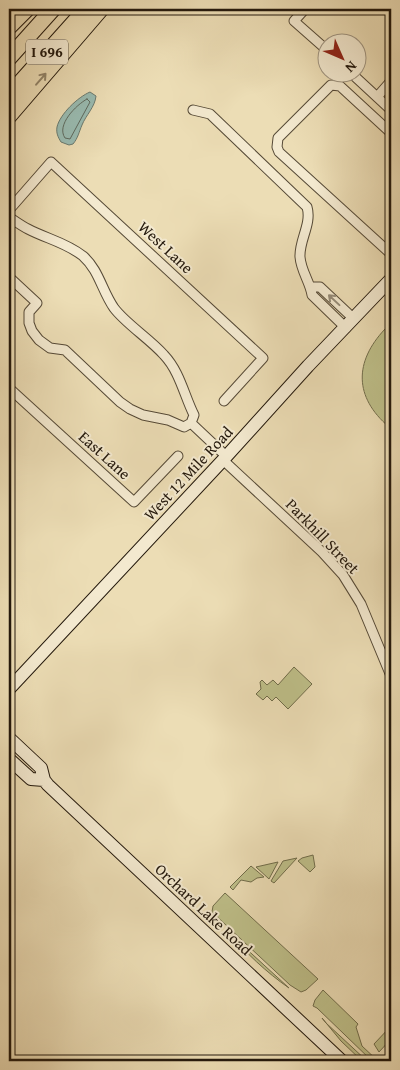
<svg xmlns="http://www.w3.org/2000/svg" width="400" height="1070" viewBox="0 0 400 1070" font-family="'Gentium Book Plus',serif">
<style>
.green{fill:#bebf89;stroke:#706c4a}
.water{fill:#99bbb1;stroke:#6a7a6f}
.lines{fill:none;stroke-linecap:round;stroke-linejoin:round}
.shore{stroke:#5e6a5e;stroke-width:1}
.street-casing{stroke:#554936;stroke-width:11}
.secondary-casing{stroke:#23180c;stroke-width:14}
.highway-casing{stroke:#23180c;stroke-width:17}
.street{stroke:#f3e9cf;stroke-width:9}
.secondary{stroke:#f3e9cf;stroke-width:12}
.highway{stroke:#ecddb5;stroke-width:15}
.oneway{stroke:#928469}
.oneway2{stroke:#958b77}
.labels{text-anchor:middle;stroke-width:4;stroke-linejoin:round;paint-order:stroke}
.shield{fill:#f3e9cf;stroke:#615746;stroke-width:1}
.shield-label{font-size:15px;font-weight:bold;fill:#23180c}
.street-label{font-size:16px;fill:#23180c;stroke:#f3e9cf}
</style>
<rect width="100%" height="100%" fill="#ecddb5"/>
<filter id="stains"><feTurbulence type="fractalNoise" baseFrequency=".004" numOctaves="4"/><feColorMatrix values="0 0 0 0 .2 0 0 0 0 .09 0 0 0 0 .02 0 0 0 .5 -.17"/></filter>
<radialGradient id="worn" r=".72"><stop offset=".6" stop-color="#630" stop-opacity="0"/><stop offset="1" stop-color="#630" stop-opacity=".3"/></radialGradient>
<path class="green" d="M385,329L391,334V424L389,427C354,397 354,362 385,329Z
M294,667L312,684L288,709L276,697L272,701L267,696L263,700L256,694L261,689L260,682L262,680L267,685L273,680L278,685Z
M313,855L315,867L310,872L298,861L302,858Z
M297,858L274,883L271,881L283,861Z
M278,862L269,879L256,867Z
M251,866L264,877L257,878L251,882L241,880L233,890L230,887Z
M225,893L318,979L306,990L301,992L290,985L212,912L213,906Z
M228,932L289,988C266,972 246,953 228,932Z
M323,990L358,1024L356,1027L362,1046L378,1061H372L317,1008L313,1006L315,1000Z
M322,1018L326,1023L367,1061H362L341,1041Z
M391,1026V1039L379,1052L374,1044Z"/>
<path class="water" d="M90,92L96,96C95,107 86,115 82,125C79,132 78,138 73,144L69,145L61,142C58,137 56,133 57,127C60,114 78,97 90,92Z"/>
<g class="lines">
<path class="shore" d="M87,99L90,102L70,139L65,138C56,125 76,105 87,99Z"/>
<g class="street-casing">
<path id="street" d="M305,9L294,21L328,51
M350,72L391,110
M377,97L391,81
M193,110L210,114L307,207C312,224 299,240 300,257C301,271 310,282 312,295L346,328
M391,133L340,86L331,85L278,138L277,147L279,152L391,254
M9,210L51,162L263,358L224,401
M9,217C15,221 22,226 28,229C47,239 65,242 83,256C99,270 102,291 114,308C126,324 150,339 164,355C180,372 184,395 194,415L191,423
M9,277L37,303L29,312V323L32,331L39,340L50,348L65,350L120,402L130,409L143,415L168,420L184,427L191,423
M311,287H320L354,319
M9,388L134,502L178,456
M191,423L226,456
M223,460L322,552L343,575L361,604L391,676"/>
</g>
<g class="secondary-casing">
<path id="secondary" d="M9,689L223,460L308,366L391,279
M9,738L41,768L44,780L48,785L342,1061
M9,759L31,779L44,780"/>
</g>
<g class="highway-casing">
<path id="highway" d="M9,27L27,9
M9,58L53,9
M9,95L86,9
M9,116L101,9"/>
</g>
<use href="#street" class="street"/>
<use href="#secondary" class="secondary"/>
<use href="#highway" class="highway"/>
</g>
<defs><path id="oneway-shaft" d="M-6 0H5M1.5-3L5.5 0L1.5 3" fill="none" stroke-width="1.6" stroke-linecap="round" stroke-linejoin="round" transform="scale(1.25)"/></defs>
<use class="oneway" href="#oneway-shaft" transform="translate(41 79) rotate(-49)"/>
<use class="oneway2" href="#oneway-shaft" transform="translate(334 300) rotate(-137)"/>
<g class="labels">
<rect class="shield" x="26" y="39.5" width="42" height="25" rx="4"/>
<g class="shield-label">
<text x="47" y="57">I 696</text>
</g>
<g class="street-label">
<text transform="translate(166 247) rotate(43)" y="6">West Lane</text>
<text transform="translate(105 455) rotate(42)" y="6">East Lane</text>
<text transform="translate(188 473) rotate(-47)" y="6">West 12 Mile Road</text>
<text transform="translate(323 536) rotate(46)" y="6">Parkhill Street</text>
<text transform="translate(204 909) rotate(43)" y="6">Orchard Lake Road</text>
</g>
</g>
<rect width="400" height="1070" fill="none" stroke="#ecddb5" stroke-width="30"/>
<rect x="10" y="10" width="380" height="1050" fill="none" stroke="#23180c" stroke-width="2.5"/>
<rect x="15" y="15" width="370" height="1040" fill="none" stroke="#23180c"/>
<g transform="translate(342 58) rotate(135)"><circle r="24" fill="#f3e9cf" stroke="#a09581"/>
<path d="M0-4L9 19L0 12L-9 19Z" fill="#8f2418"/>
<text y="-8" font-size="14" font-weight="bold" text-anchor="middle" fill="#23180c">N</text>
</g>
<rect width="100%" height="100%" filter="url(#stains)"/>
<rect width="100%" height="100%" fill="url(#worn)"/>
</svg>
